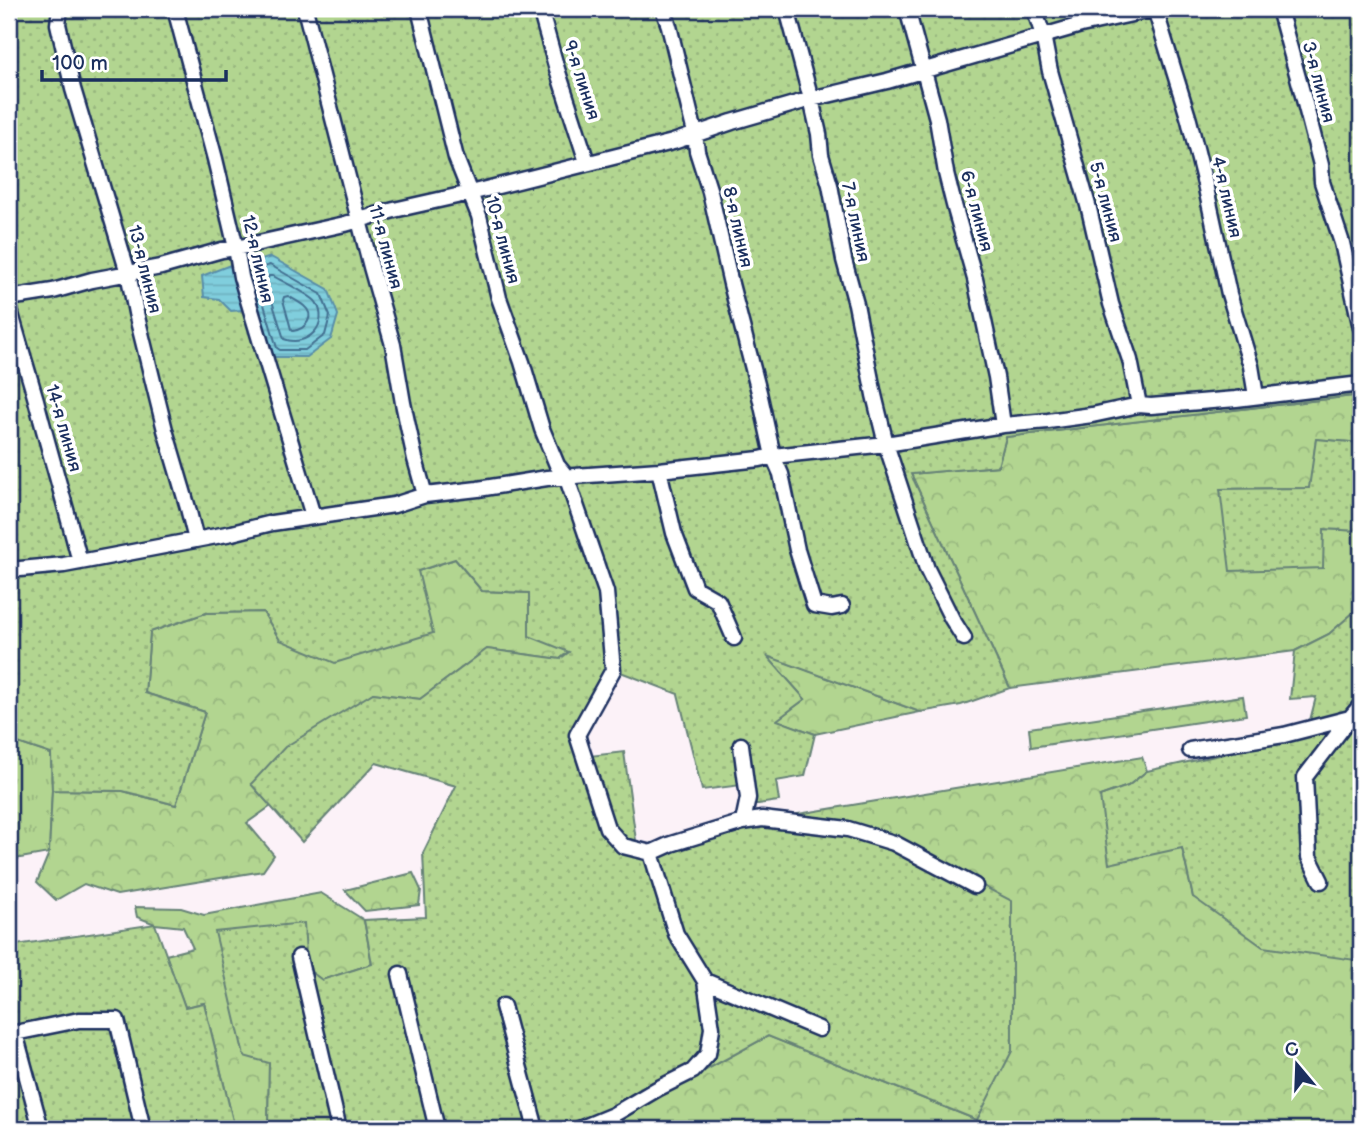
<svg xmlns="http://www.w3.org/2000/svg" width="1370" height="1138" viewBox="0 0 1370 1138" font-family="'Balsamiq Sans',sans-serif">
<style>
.grass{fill:url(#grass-tufts);stroke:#668277;stroke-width:2}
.forest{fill:url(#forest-crowns);stroke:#668277;stroke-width:2}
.garden{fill:url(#garden-dots);stroke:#668277;stroke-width:2}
.water{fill:url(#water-rules);stroke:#588eaa;stroke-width:2}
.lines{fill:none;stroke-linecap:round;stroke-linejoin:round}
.shore{stroke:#436f91;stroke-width:2}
.minor-casing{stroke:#1b2f5e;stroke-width:19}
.minor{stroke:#fff;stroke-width:14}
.labels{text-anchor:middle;stroke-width:7;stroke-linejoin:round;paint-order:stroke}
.street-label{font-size:18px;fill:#1b2f5e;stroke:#fff}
</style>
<defs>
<pattern id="grass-tufts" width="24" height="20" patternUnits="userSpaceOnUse" patternTransform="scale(1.75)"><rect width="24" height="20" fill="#b2d590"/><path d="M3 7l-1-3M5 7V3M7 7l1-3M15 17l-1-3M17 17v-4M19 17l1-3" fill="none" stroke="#98b77f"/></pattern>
<pattern id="forest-crowns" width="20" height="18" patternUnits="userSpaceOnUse" patternTransform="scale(1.75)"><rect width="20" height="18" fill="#b2d590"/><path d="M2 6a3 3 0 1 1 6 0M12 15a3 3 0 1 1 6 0" fill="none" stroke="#98b77f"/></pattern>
<pattern id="garden-dots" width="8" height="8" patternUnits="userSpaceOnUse" patternTransform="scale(1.75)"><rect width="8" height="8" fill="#b2d590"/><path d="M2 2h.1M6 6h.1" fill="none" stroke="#98b77f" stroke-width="1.8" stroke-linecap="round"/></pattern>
<pattern id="water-rules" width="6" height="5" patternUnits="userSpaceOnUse" patternTransform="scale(1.75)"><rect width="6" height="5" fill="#80cedd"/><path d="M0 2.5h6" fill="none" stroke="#6eb1c0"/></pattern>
</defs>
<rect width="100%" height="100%" fill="#fcf2f8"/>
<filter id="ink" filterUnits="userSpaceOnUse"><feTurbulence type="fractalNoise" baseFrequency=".0143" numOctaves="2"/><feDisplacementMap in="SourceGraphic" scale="14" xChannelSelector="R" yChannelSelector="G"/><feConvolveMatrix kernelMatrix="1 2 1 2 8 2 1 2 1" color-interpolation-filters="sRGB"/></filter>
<g filter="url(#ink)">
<path class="grass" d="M9,740L51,754L52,790L49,853L9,860Z"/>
<path class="forest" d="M1361,395V443L1316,439L1310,488L1221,489L1324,529L1361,531V606L1329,634L1295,651L1010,688L911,474L998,466L1006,437Z
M455,559L482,591L529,593L569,651L560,659L487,649L420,699L373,693L251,784L271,806L247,823L274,855L263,871L117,895L84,884L56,900L37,882L49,853L52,790L123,791L176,805L205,712L145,693L150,632L206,613L263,612L280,640L418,571Z
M766,655L920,712L815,734L776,720L805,699Z
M1243,696L1246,715L1031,747L1029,728Z
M1142,757L1147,771L1128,786L1100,796L1182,848L1193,897L1354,960L1361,943V1129H597L768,1036L977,1120L774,818Z
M413,873L421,890L419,905L365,911L345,890Z
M321,893L364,920L372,964L322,980L307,969L269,1063L268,1129H235L204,1003L185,1007L166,955L193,948L183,927L155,924L137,917L135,907L181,908L204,915Z"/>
<path class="garden" d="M9,9H1361V395L1006,437L998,466L911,474L1010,688L961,705L920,712L767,656L805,699L777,720L815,734L805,776L776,781L779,801L744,806L741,785L702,790L678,694L618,671L585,729L590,756L624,752L637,848L738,818L893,839L1012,901V1051L977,1120L768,1036L597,1129H268L269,1063L244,1056L215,932L304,923L307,969L322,980L372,964L364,920L426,917L423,853L456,786L376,763L302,842L251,784L285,747L373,693L420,699L487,649L560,659L569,652L529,636V593L482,591L455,559L418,571L433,633L335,663L280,640L263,612L206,613L150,632L145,693L205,712L176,805L123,791L52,790L51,754L9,740Z
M1316,439L1361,443V531L1324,529L1323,568L1230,571L1220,489L1309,488Z
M1361,606V943L1355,960L1263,947L1193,897L1182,848L1109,864L1100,796L1128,786L1147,771L1306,736L1316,697L1290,699L1295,651L1329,634Z
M155,924L185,1007L204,1003L235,1129H9V946Z"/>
<path class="water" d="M271,257L328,289L338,315L331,339L307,357H272L249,280L258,261Z
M230,265L243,310L231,311L219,299L204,297L202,276Z"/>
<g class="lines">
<path class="shore" d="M270,265L321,294L330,316L325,335L305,350H280L277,348L257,281L263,267Z
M269,276H273C282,281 311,295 316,302C331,325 306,348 284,339L266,282Z
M284,297L288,296C293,299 299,302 304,306C316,316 306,329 293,331L291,329L283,300Z"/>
<g class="minor-casing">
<path id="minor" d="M60,9L58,24L73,89L128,273L136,313L165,430L188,508L196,540
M175,9L215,159L236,248L241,277L313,516
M305,9L371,267L393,345L403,403L415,459L425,495
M419,9L456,158L479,216L499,298L522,362L542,429L557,465L566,476L606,592L613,670L577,735L607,828L623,846L651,853L676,934L705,981L712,1028L708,1054L693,1071L657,1089L613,1115L579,1129
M540,9L556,66L587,162
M663,9L669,26L695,133L697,151L710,192L731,284L759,392L773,456L781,474L797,550L814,605L832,608L842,606
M787,9L811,99L819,134L821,155L830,185L844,260L856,304L874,395L886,444L927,569L952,619L964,638
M907,9L937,119L946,173L954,205L975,279L996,377L1003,425
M1034,9L1043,35L1050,71L1089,209L1111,304L1130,360L1139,405
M1155,9L1189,120L1205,184L1229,294L1251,366L1256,396
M1279,9L1302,92L1321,165L1322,182L1342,243L1361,328
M9,298L53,291L92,280L161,267L222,250L236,248L345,224L394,210L470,193L673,142L732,122L811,99L887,81L1081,25L1155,9
M9,306C17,337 27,368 36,400C50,454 66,507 80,562
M659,470L674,533L695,588L718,601L734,638
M9,570L64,565L96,559L232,533L272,523L394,505L425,495L478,489L547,478L659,470L760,459L773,456L886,444L1003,425L1048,421L1092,415L1139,405L1151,406L1236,399L1361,384
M741,745L748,798L743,822
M1190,750L1284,735L1350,718
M651,853L671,844L743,822L762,819L848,829L894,843L975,886
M1321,881L1309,857L1305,777L1350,718L1361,705
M299,957L339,1129
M400,974L437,1129
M705,981L819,1029
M503,1006L536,1129
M41,1129L15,1033L79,1020H117L143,1129"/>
</g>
<use href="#minor" class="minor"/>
</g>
</g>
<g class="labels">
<g class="street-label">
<text transform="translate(582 80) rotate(72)" y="6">9-я линия</text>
<text transform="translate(1319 82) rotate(75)" y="6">3-я линия</text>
<text transform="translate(1227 197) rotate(77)" y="6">4-я линия</text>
<text transform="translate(1106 202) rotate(75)" y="6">5-я линия</text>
<text transform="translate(977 211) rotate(75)" y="6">6-я линия</text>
<text transform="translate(856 222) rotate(78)" y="6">7-я линия</text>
<text transform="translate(738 227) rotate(77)" y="6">8-я линия</text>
<text transform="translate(503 240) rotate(75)" y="6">10-я линия</text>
<text transform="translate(386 247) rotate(75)" y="6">11-я линия</text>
<text transform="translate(258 259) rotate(77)" y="6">12-я линия</text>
<text transform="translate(145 269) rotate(76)" y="6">13-я линия</text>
<text transform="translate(64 428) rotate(74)" y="6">14-я линия</text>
</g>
</g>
<rect width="1370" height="1138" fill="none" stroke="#fff" stroke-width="35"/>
<rect x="18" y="18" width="1335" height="1103" fill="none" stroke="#1b2f5e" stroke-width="2.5" filter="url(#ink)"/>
<g transform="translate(1297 1065) rotate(341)" stroke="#ffffff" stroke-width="5" paint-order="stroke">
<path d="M0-5L12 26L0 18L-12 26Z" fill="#1b2f5e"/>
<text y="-10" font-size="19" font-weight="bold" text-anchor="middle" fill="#1b2f5e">С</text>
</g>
<path d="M42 70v10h184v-10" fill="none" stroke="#1b2f5e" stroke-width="3.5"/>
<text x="52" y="70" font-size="21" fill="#1b2f5e" stroke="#ffffff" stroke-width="5" paint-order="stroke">100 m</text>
</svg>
